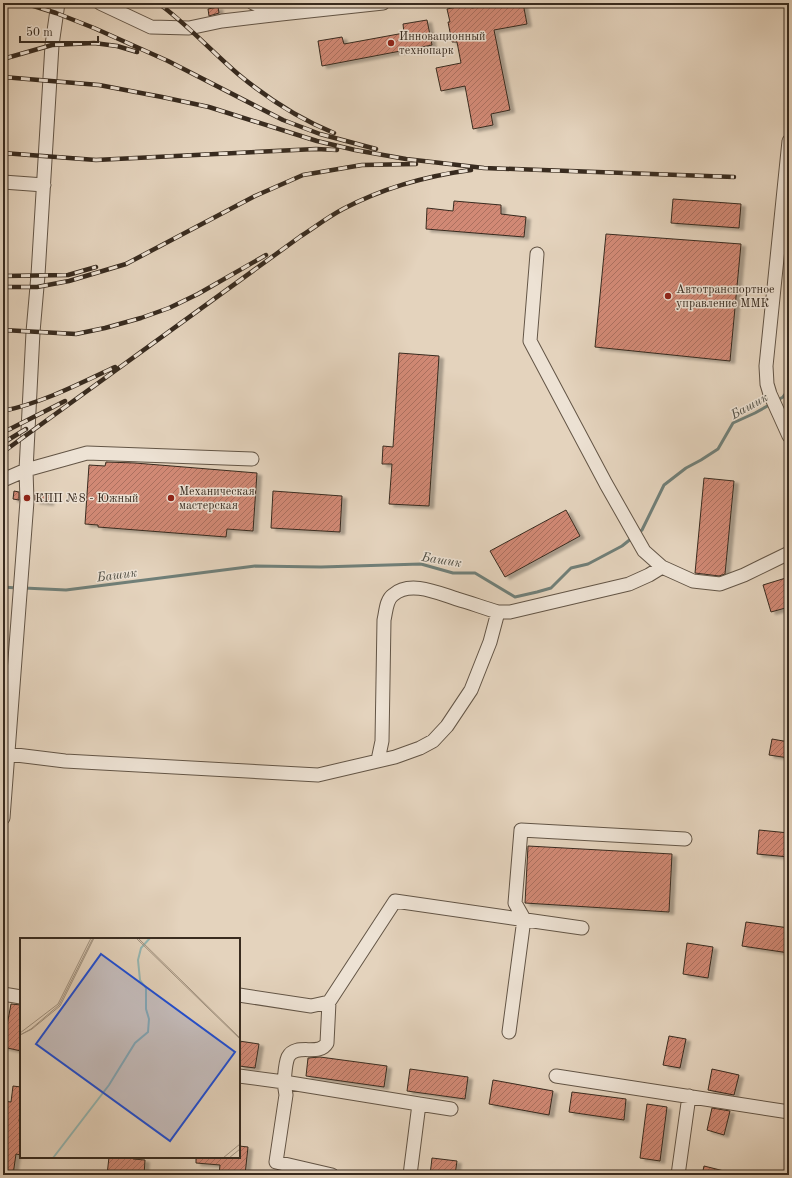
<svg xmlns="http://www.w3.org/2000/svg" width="792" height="1178" viewBox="0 0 792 1178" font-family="'Old Standard TT',serif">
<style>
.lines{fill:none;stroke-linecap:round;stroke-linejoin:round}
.stream{stroke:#707f78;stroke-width:3}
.building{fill:url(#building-hatch);stroke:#382b1f;filter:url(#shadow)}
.minor-casing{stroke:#635546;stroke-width:15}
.minor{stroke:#ede2d4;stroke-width:13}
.rail-casing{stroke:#382b1f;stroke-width:4.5}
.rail{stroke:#ede2d4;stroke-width:3;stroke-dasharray:9;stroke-linecap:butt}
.poi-dot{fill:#8f2418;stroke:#ede2d4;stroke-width:1.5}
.labels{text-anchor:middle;stroke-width:3;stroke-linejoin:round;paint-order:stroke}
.poi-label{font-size:12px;fill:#382b1f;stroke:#ede2d4;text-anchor:start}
.water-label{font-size:13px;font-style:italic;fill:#4f4e44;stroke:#ede2d4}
.inset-river{fill:none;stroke:#95b7b3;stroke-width:2}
.inset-road{fill:none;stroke:#9f907e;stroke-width:1}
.view{fill:#1d4ed8;fill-opacity:0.15;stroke:#1d4ed8;stroke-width:2}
.inset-edge{fill:none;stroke:#382b1f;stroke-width:2}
</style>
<defs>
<pattern id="building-hatch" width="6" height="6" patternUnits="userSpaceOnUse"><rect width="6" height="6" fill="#d18975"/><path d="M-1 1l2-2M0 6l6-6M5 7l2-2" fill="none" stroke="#ab705f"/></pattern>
<filter id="shadow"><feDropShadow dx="4.5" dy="2.5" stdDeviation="1" flood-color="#0004"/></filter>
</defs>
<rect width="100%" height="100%" fill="#e4d3bd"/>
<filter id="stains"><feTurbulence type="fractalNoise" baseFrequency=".005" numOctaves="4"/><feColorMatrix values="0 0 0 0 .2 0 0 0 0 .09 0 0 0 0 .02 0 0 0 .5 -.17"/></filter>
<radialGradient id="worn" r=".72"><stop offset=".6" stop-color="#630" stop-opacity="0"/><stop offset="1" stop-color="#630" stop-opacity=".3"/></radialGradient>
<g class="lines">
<path class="stream" d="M776,401L783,397L789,389
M638,533L642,530L664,485L686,468L701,460L718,449L733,423L755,413L771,404
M3,587L17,588
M24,588L66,590L255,566L321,567L421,564L453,573H475L515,597L537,592L551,588L571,568L588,564L622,546L632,538"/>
</g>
<path class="building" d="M498,3H523L527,24L494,30L510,110L491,114L493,125L473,129L465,86L441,91L436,68L461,63L457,42H452L448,22H450L447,9L472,4V8Z
M218,7L219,13L209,16L208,9Z
M427,20L432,45L322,66L318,41L342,37L344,44L404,33L403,24Z
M673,199L741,204L739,228L671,223Z
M454,201L501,205V214L526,217L524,237L426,229L427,208L453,211Z
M606,234L741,244L730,361L595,347Z
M399,353L439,356L429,506L389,504L392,464H382L383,446L393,447Z
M106,462L135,463L257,473L253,531L227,529L226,537L98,527V525L85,524L89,465L105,466Z
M704,478L734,481L725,574L719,576L695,573Z
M14,491L19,492V500L13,499Z
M273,491L342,496L340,532L271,528Z
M35,493L50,495L49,503L35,501Z
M566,510L580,536L505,577L490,551Z
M789,577V607L771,612L763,585Z
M772,739L789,742V758L769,755Z
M759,830L789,833V857L757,854Z
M528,846L672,854L669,912L525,903Z
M746,922L789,928V953L742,946Z
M687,943L713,947L708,978L683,974Z
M11,1004L21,1005V1051L3,1047Z
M669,1036L686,1039L680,1068L663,1065Z
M239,1041L259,1044L255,1068L239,1066Z
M320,1057L387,1066L384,1087L306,1076L308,1058Z
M410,1069L468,1077L465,1099L407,1091Z
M712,1069L739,1075L734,1095L708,1090Z
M493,1080L553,1091L549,1115L489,1104Z
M13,1086L21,1087V1109L19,1121H21V1155L16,1154L13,1175H3V1101L11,1102Z
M572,1092L626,1099L624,1120L569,1112Z
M647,1104L667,1107L660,1161L640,1158Z
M712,1108L730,1111L724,1135L707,1130Z
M239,1146L248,1147L245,1175H219L220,1165L196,1163V1157H239Z
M109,1157H133V1159L145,1160L144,1175H107Z
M432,1158L457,1161L455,1175H430Z
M704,1166L728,1172V1175H702Z"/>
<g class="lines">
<g class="minor-casing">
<path id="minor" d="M100,3L151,27L189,28L222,21L281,14
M253,3L281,14L383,3
M789,141L766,366L767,384L770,394L789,436
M3,182L44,185
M537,254L530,341L606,484L644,551L662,567L693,581L720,584L744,575L789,553
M3,480L26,470L87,453L252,459
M8,754L65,761L318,775L395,757L420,748L433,741L447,726L471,690L490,642L498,612
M378,760L382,741L384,620C386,612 386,600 393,595C410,580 438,593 457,599C471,603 484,608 498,612H510L629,584L649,575L662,567
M3,818L27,501L26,470L33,332L38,275L52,45L58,3
M3,994L21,997
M239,995L311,1006L329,1002
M509,1032L524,919L515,903L521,830L685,839
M239,1076L284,1082C285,1075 285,1064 288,1057C296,1042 319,1057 327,1043L329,1002L395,901L582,928
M556,1076L789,1112
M332,1175L276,1162L286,1095L284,1082L419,1104
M410,1175L419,1104L451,1109
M678,1175L689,1096"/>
</g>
<use href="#minor" class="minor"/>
<g class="rail-casing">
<path id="rail" d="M24,3L56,13L94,28L168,61L283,120L320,134L376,149
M158,3C187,24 211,51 238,74C267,98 299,119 334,133
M3,59L52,45L94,43L117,46L137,52
M3,77L99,85L162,97L209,107L317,141L355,150L406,159L484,168L734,177
M3,153L96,160L316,149L337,150
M3,276L68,275L96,267
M3,287H37L69,281L126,264L255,196L303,175L362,165L416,164
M3,330L76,334L105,328L141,318L169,308L198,294L266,255
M3,411C42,403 79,384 115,367
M3,431L10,429L65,401
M3,443L26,429
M3,452L301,236C315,227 328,217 343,209C383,188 426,176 471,170"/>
</g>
<use href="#rail" class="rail"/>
</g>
<g class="poi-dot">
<circle cx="391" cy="43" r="4"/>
<circle cx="668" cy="296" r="4"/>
<circle cx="27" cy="498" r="4"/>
<circle cx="171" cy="498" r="4"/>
</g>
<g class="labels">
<g class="poi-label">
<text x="399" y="40">Инновационный<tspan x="399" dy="14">технопарк</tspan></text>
<text x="676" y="293">Автотранспортное<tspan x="676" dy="14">управление ММК</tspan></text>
<text x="179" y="495">Механическая<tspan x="179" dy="14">мастерская</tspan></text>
<text x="35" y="502">КПП №8 - Южный</text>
</g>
<g class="water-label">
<text transform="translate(749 405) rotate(-29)" y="5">Башик</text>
<text transform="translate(442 559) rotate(9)" y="5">Башик</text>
<text transform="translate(117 574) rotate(-7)" y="5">Башик</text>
</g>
</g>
<g transform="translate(20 938)">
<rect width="220" height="220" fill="#e4d3bd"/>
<path class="inset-river" d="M33,220L89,147L115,105L128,94L129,81L126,71V50L120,42L118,22L121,10L130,0"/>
<path class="inset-road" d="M116,0L220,101M118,0L220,100M0,95L38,66L71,0M0,97L12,91L40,68L74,0M0,97L11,91L39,67L73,0M203,220L220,206M209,220L220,211"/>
<path class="view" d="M81,16L215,114L150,203L16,106Z"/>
<rect width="220" height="220" class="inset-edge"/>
</g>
<rect width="792" height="1178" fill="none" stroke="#e4d3bd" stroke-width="16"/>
<rect x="4" y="4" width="784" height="1170" fill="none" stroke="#382b1f" stroke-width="2"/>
<rect x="8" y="8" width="776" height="1162" fill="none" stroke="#382b1f"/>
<path d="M20 36v6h78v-6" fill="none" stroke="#382b1f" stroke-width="2"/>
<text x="26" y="36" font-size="12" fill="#382b1f" stroke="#ede2d4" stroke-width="3" paint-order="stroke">50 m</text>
<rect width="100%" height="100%" filter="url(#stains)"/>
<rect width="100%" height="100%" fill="url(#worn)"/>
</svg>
